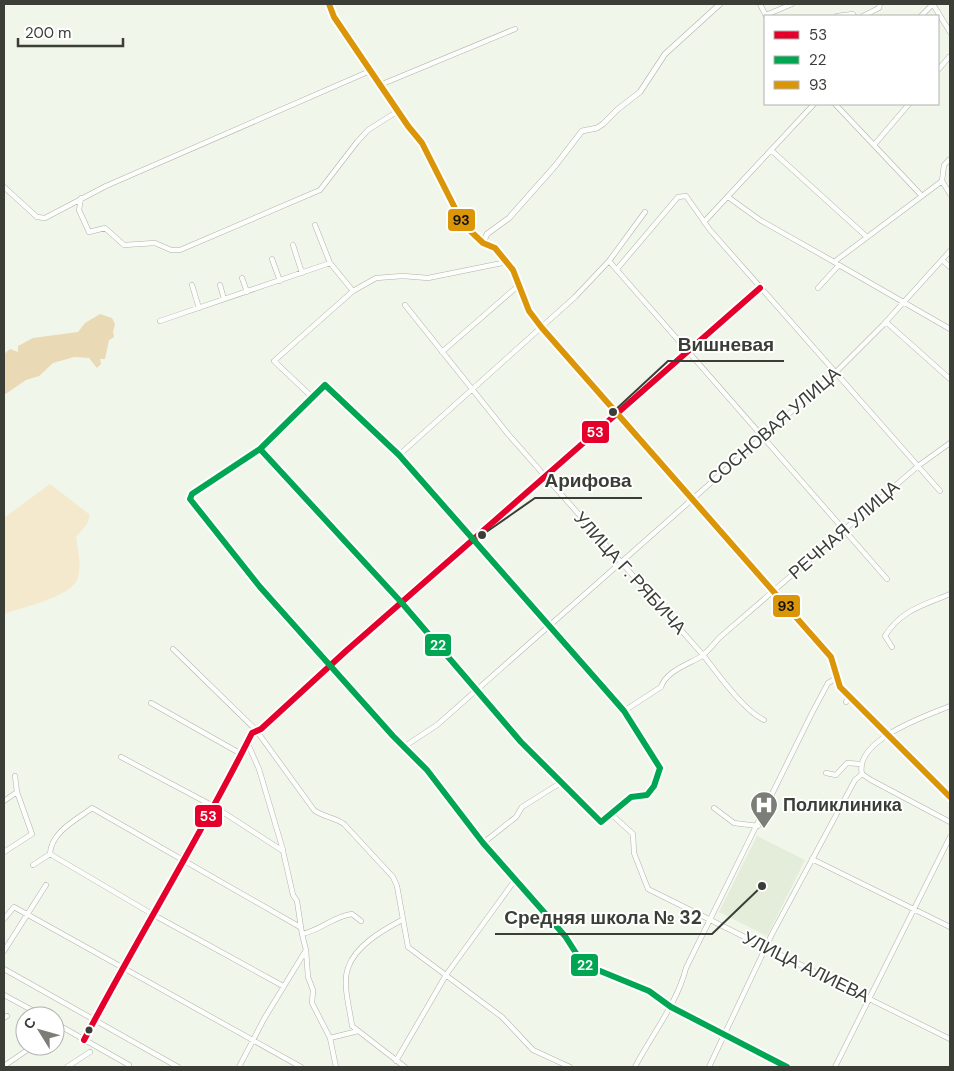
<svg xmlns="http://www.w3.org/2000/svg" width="954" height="1071" viewBox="0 0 954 1071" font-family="'DM Sans',sans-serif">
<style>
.built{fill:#e4edd9}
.green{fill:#f4e9cd}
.forest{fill:#ead9b5}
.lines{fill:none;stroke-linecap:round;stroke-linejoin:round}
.minor-casing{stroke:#afb2aa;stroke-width:5.5}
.tertiary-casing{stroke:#afb2aa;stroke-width:6}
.minor{stroke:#fdfefc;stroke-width:4.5}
.tertiary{stroke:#fdfefc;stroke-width:5}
.bus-1-casing{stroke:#fff;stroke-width:10}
.bus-2-casing{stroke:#fff;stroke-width:10}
.bus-3-casing{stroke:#fff;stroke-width:10}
.bus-1{stroke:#e4002b;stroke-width:6}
.bus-2{stroke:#00a651;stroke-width:6}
.bus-3{stroke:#db9608;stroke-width:6}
.bus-dot{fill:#3b3e37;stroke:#fff;stroke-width:2}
.labels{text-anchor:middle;stroke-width:4;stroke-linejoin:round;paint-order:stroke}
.street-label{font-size:18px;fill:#3b3e37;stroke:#fff}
.poi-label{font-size:18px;font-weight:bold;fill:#3b3e37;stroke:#fff;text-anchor:start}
.leader{fill:none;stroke:#3b3e37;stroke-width:2}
.callout-dot{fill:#3b3e37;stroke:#fff;stroke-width:2}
.callout-label{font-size:19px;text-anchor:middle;font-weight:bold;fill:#3b3e37;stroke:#fff;stroke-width:4;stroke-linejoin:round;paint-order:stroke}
.line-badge{stroke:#fff;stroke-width:2}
.badge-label{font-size:14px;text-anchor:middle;font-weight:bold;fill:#fff}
.pale-badge-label{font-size:14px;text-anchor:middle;font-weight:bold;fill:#111}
</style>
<rect width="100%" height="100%" fill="#f0f6ea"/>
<path class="built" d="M757,836L805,860L767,936L719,912Z"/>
<path class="green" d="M50,484L90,515L87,524L76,537C78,550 82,567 77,580C68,598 22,607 4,614V518Z"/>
<path class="forest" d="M100,314L112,318L115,324L113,332L114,337L109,340L105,359H100L101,364L97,368L89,358L74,357L53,363L39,376L26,380L4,395V354L10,349L18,352V346L33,338L78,332L85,323Z"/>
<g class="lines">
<g class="minor-casing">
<path id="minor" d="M760,4L766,16
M766,15L792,4
M837,16L853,14L854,16
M863,16L879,8L880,4
M921,16L931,6H934L950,32
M938,70L949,57
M380,85L515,29
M835,104L922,196
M874,145L909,104
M771,150L867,237
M950,159L944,165L942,181L950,194
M4,187L37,217L45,218L106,186L370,71
M728,197L760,220L836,263
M81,198L79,210L89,232L105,228L124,245L155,243L171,250H180L320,190L357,142L368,130L398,111
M704,222L814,104
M315,225L330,263
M293,245L302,273
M272,259L280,281
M942,260L950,267
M609,261L887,579
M834,262L942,181
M617,269L678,197L686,196L710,230L940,491
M242,278L247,292
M192,285L199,308
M220,285L224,299
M818,288L839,265L950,329
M405,305L508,434L703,655C718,674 743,710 764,720
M160,321L330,263L353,291
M886,322L950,379
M442,352L519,285
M312,397L274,361L353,291L376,278L403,276L428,278L507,262
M617,413L760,288
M260,449L401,602L521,742L601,822L631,797L647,795L654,786L660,768L624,711L603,687L399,455L325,385L260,449L192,494L190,499L260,587L393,736L427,770L483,843L565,936L583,964L649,991L671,1007L787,1067
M399,455L575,297L609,261L645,212
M892,647L885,636C901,610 924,605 950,594
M173,649L256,730L314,810C323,817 334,817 344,824L393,877L397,886L408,947L502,1017L533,1050L570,1067
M846,702L850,697
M151,703L243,755
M950,706C926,716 854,740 862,774L871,780L950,822
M624,711L661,687C666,671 689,664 702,656C708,651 714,644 719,638L918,466L950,443
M247,742L259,769L283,850
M405,746L437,725L835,373L883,325L950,251
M121,757L215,807L283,851L293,895L297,901L302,934C321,930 334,916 352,914L361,921
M826,773L836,775L847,763L861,764
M4,801L17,792
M714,808L734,823L758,826
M610,813L633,834L634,853L648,889L950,1039
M483,843L516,817L522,807L562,782
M4,852L32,834L17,792L15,776
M812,859L950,927
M33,865L50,854
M4,919L14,907L301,1067
M402,920C383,930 355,946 348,968C342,984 350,1009 352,1026L405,1067
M306,950L308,977L313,990L312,1003L330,1038L336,1067
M4,951L46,885
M4,969L178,1067
M283,986L152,914L50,854C51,832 76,820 92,808L300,927
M4,995L43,1016
M4,1018L7,1016
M55,1023L129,1065
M330,1038L358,1031
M396,1061L446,975L515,880
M4,1066L33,1046
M67,1067L90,1052
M239,1067L264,1019L306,950L302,934
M635,1067C652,1034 677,1004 686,968L812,713L828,683L837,678
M709,1067L772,934L855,780L862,774
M835,1067L950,837"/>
</g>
<g class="tertiary-casing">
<path id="tertiary" d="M329,4L334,17L408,126L422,143L463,224L483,243L495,248L513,270L529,311L542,328L831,657L840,687L950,797
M483,243L487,234L509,218L555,166L582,131L597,128L603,124L618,109L640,92L665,54L720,4
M84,1040C138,937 200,837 252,733L261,729L346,651L617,413"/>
</g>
<use href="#minor" class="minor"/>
<use href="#tertiary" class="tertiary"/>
<g class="bus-1-casing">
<path id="bus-1" d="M84,1040C138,937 200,837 252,733L261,729L346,651L760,288"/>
</g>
<g class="bus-2-casing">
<path id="bus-2" d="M260,449L401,602L521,742L601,822L631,797L647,795L654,786L660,768L624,711L603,687L399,455L325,385L260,449L192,494L190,499L260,587L393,736L427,770L483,843L565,936L583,964L649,991L671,1007L787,1067"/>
</g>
<g class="bus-3-casing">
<path id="bus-3" d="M329,4L334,17L408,126L422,143L463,224L483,243L495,248L513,270L529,311L542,328L831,657L840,687L950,797"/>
</g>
<use href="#bus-1" class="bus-1"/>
<use href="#bus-2" class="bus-2"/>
<use href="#bus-3" class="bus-3"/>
</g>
<defs>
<g id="hospital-pin" transform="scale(1.4375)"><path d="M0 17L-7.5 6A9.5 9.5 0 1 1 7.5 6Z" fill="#7a7e76" stroke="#fff"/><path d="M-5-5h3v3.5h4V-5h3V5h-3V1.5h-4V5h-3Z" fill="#fff"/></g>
</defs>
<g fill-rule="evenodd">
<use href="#hospital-pin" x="764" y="805"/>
</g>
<circle class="bus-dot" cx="89" cy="1030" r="4.5"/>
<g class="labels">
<g class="street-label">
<text transform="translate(774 426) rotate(-41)" y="6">СОСНОВАЯ УЛИЦА</text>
<text transform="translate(844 530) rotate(-41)" y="6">РЕЧНАЯ УЛИЦА</text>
<text transform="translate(630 573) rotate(48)" y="6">УЛИЦА Г. РЯБИЧА</text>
<text transform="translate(806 967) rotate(26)" y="6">УЛИЦА АЛИЕВА</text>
</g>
<g class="poi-label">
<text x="783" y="811">Поликлиника</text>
</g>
</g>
<path class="leader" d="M613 412L668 361H784M482 535L535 498H642M762 886L712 934H495"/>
<g class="callout-dot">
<circle cx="613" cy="412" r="5"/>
<circle cx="482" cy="535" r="5"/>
<circle cx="762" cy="886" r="5"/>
</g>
<g class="callout-label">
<text x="726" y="351">Вишневая</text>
<text x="588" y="487">Арифова</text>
<text x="603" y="924">Средняя школа № 32</text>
</g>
<g class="line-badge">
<rect x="447" y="208" width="29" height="24" rx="5" fill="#db9608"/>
<rect x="581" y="420" width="29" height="24" rx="5" fill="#e4002b"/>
<rect x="772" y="594" width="29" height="24" rx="5" fill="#db9608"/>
<rect x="424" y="633" width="28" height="24" rx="5" fill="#00a651"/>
<rect x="194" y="804" width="29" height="24" rx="5" fill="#e4002b"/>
<rect x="570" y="953" width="29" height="24" rx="5" fill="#00a651"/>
</g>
<g class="badge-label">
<text x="595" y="437">53</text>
<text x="438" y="650">22</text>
<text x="208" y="821">53</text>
<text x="585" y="970">22</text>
</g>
<g class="pale-badge-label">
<text x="461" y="225">93</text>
<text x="786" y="611">93</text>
</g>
<rect width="954" height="1071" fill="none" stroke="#3b3e37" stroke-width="10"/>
<rect x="764" y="15" width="175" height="90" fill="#ffffff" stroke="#b1b2af"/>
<rect x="774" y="31" width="25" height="8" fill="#e4002b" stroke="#b1b2af"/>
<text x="809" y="40" font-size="15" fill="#3b3e37">53</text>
<rect x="774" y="56" width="25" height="8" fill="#00a651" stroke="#b1b2af"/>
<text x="809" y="65" font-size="15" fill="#3b3e37">22</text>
<rect x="774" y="81" width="25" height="8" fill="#db9608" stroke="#b1b2af"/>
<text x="809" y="90" font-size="15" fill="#3b3e37">93</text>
<g transform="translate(40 1031) rotate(307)"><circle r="24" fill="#ffffff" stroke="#b1b2af"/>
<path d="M0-4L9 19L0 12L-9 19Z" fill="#7a7e76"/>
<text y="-8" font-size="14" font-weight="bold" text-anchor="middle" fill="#3b3e37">С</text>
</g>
<path d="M18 38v8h105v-8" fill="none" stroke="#3b3e37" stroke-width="2.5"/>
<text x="25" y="38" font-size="15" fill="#3b3e37" stroke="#ffffff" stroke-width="4" paint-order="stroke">200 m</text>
</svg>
